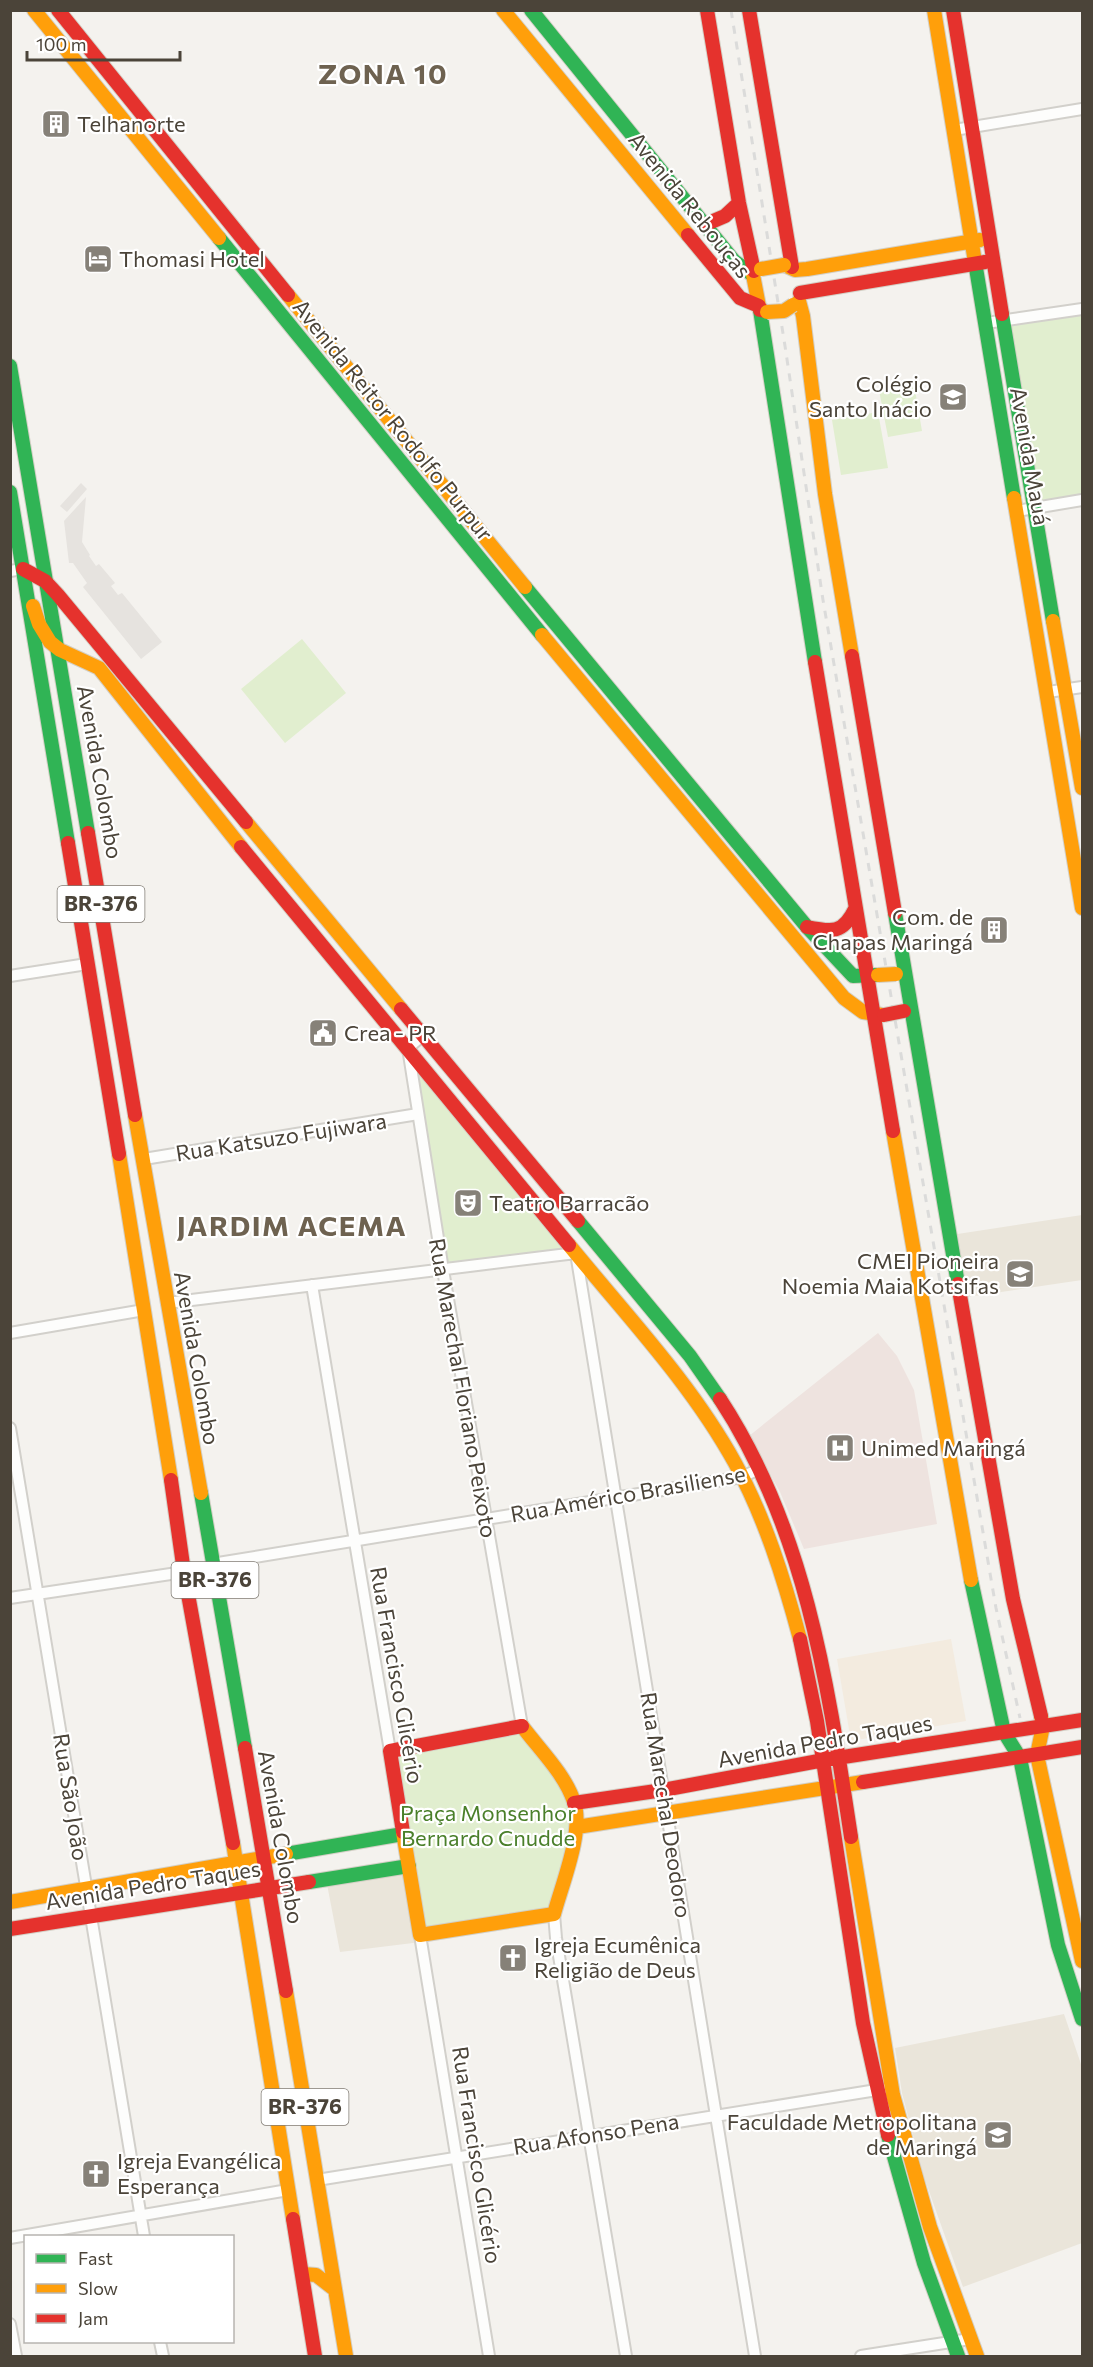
<svg xmlns="http://www.w3.org/2000/svg" width="1093" height="2367" viewBox="0 0 1093 2367" font-family="Commissioner,sans-serif">
<style>
.commercial{fill:#f3ebdf}
.education{fill:#eae5da}
.medical{fill:#eee3df}
.green{fill:#e1eecf}
.parking{fill:#e6e3df}
.lines{fill:none;stroke-linecap:round;stroke-linejoin:round}
.street-casing{stroke:#d2d0cb;stroke-width:14}
.fast-casing{stroke:#d3cfc5;stroke-width:16}
.slow-casing{stroke:#d3cfc5;stroke-width:16}
.jam-casing{stroke:#d3cfc5;stroke-width:16}
.street{stroke:#fdfdfc;stroke-width:10}
.fast{stroke:#30b455;stroke-width:14}
.slow{stroke:#ff9f0a;stroke-width:14}
.jam{stroke:#e5322d;stroke-width:14}
.rail{stroke:#dbdbda;stroke-width:3;stroke-dasharray:8 8;stroke-linecap:butt}
.slow-bridge-casing{stroke:#d3cfc5;stroke-width:16;stroke-linecap:butt}
.jam-bridge-casing{stroke:#d3cfc5;stroke-width:16;stroke-linecap:butt}
.slow-bridge{stroke:#ff9f0a;stroke-width:14}
.jam-bridge{stroke:#e5322d;stroke-width:14}
.labels{text-anchor:middle;stroke-width:4.5;stroke-linejoin:round;paint-order:stroke}
.shield{fill:#fff;stroke:#817c74;stroke-width:1.5}
.shield-label{font-size:21px;font-weight:bold;fill:#4b4439}
.poi-label{font-size:22px;fill:#4b4439;stroke:#fff;text-anchor:start}
.street-label{font-size:22px;fill:#4b4439;stroke:#fff}
.park-label{font-size:22px;fill:#4a7f2a;stroke:#fff}
.district-label{font-size:28px;font-weight:bold;letter-spacing:1.5px;fill:#6e6250;stroke:#fff}
</style>
<rect width="100%" height="100%" fill="#f4f2ee"/>
<path class="commercial" d="M951,1639L966,1721L851,1741L837,1659Z"/>
<path class="education" d="M1082,1215V1280L961,1298L951,1235Z
M409,1866L421,1942L340,1952L326,1879Z
M1064,2014L1082,2067V2243L963,2287L924,2177L902,2093L895,2048Z"/>
<path class="medical" d="M878,1333L897,1356L914,1390L937,1524L804,1549L780,1492L749,1436Z"/>
<path class="green" d="M1082,309V500L1034,508L1004,320Z
M914,384L922,431L888,437L879,390Z
M878,412L888,468L841,475L832,420Z
M302,639L346,693L285,743L241,689Z
M408,1048L576,1253L443,1270Z
M522,1726L574,1803L554,1914L420,1935L390,1751Z"/>
<path class="parking" d="M81,483L87,489L67,512L60,506Z
M86,497L82,542L90,555L89,556L96,566L99,564L115,583L111,586L118,595L122,593L162,642L141,659L83,587L87,583L73,563H69L64,521Z"/>
<g class="lines">
<g class="street-casing">
<path id="street" d="M954,130L1082,109
M986,323L1082,309
M1017,511L1082,500
M10,571L23,569
M1048,692L1082,687
M10,976L87,964
M422,1036L408,1048L443,1270L522,1726
M144,1159L418,1114
M576,1253L755,2356
M312,1285L390,1751
M167,1303L576,1253
M10,1333L144,1310
M10,1428L144,2236
M212,1564L742,1477L759,1469
M10,1598L184,1572
M554,1914L556,1938L626,2356
M420,1935L489,2356
M317,2180L883,2089
M10,2238L288,2190
M10,2324L16,2356
M160,2342L163,2356
M861,2356L970,2339"/>
</g>
<g class="fast-casing">
<path id="fast" d="M531,10L734,261L753,275
M219,238L542,635
M975,262L1014,498
M760,310L815,662
M1002,314L1053,621
M10,366L88,833
M10,492L68,843
M525,587L807,927L853,976L876,975
M895,913L958,1284
M578,1221L690,1356L720,1399
M201,1493L245,1748
M971,1580L1004,1732L1020,1758L1058,1945L1082,2019
M286,1854L403,1834
M309,1882L409,1866
M888,2135L924,2263L958,2356"/>
</g>
<g class="slow-casing">
<path id="slow" d="M34,10L219,238
M503,10L688,235
M934,10L975,262
M784,265L795,270L807,269L980,240
M753,275L759,306
M288,295L525,587
M799,301L803,316L825,494L852,656
M1014,498L1082,908
M33,606L39,624L50,642L60,650L99,668L241,847
M1053,621L1082,788
M542,635L844,998L863,1012L882,1015
M246,822L401,1009
M135,1115L201,1493
M893,1131L971,1580
M119,1154L171,1480
M569,1245C626,1315 691,1383 735,1463C765,1518 784,1579 800,1639
M1041,1716L1043,1726L1037,1755L1082,1961
M577,1827L863,1782
M403,1832L420,1935L554,1914C562,1884 584,1831 574,1802C565,1774 539,1749 522,1726
M851,1837L893,2095L930,2227L977,2356
M233,1843L293,2219
M10,1902L286,1854
M286,1991L346,2356
M303,2274L316,2275L334,2289"/>
</g>
<g class="jam-casing">
<path id="jam" d="M58,10L288,295
M707,10L739,203L754,271
M749,10L792,267
M953,10L1002,314
M704,225L725,216L739,203
M688,235L740,298L759,306L760,310L765,311
M800,293L985,262
M23,569L45,581L58,595L246,822
M852,656L895,913
M815,662L893,1131
M88,833L135,1115
M68,843L119,1154
M241,847L569,1245
M807,927C832,932 843,934 855,909
M401,1009L578,1221
M958,1284L1013,1599L1041,1716
M720,1399C806,1530 828,1685 851,1837
M171,1480L184,1572L233,1843
M800,1639L817,1721L863,2023L888,2135
M245,1748L286,1991
M863,1782L1082,1747
M574,1803L663,1790L824,1760L1082,1720
M403,1832L390,1751L522,1726
M10,1929L309,1882
M293,2219L315,2356"/>
</g>
<use href="#street" class="street"/>
<use href="#fast" class="fast"/>
<use href="#slow" class="slow"/>
<use href="#jam" class="jam"/>
<path class="rail" d="M731,10L785,346L823,600L996,1608L1020,1718"/>
<g class="slow-bridge-casing">
<path id="slow-bridge" d="M761,269L784,265
M767,312L784,311L793,305
M878,975L896,974"/>
</g>
<g class="jam-bridge-casing">
<path id="jam-bridge" d="M884,1015L904,1011"/>
</g>
<use href="#slow-bridge" class="slow-bridge"/>
<use href="#jam-bridge" class="jam-bridge"/>
</g>
<defs>
<g id="building-square" transform="scale(1.5)"><rect x="-9" y="-9" width="18" height="18" rx="4" fill="#868178" stroke="#fff"/><path d="M-4-6H4V6H1V3H-1V6H-4ZM-2.5-4.3h1.7v1.8h-1.7ZM.8-4.3h1.7v1.8H.8ZM-2.5-1h1.7V.8h-1.7ZM.8-1h1.7V.8H.8Z" fill="#fff"/></g>
<g id="hotel-square" transform="scale(1.5)"><rect x="-9" y="-9" width="18" height="18" rx="4" fill="#868178" stroke="#fff"/><path d="M-6-4.5h1.5V1H6V5H4.5V3h-9V5H-6ZM-4 0a1.8 1.8 0 1 1 3.6 0ZM.5 0V-2.5h3Q6-2.5 6 0Z" fill="#fff"/></g>
<g id="school-square" transform="scale(1.5)"><rect x="-9" y="-9" width="18" height="18" rx="4" fill="#868178" stroke="#fff"/><path d="M0-5L7-2L0 1L-7-2ZM-4 1L0 2.5L4 1V4Q0 6-4 4Z" fill="#fff"/></g>
<g id="civic-square" transform="scale(1.5)"><rect x="-9" y="-9" width="18" height="18" rx="4" fill="#868178" stroke="#fff"/><path d="M-.6-6.5H3V-4.5H.6V-3L4-1V1h2V6H-6V1h2V-1L-.6-3ZM-1.2 2.5V6h2.4V2.5Z" fill="#fff"/></g>
<g id="theatre-square" transform="scale(1.5)"><rect x="-9" y="-9" width="18" height="18" rx="4" fill="#868178" stroke="#fff"/><path d="M-5-5.5Q0-4 5-5.5V0Q5 5 0 6Q-5 5-5 0ZM-3.3-2.5H-1v1.5H-3.3ZM1-2.5H3.3v1.5H1ZM-2.8 1Q0 5.5 2.8 1Z" fill="#fff"/></g>
<g id="hospital-square" transform="scale(1.5)"><rect x="-9" y="-9" width="18" height="18" rx="4" fill="#868178" stroke="#fff"/><path d="M-5-5h3v3.5h4V-5h3V5h-3V1.5h-4V5h-3Z" fill="#fff"/></g>
<g id="church-square" transform="scale(1.5)"><rect x="-9" y="-9" width="18" height="18" rx="4" fill="#868178" stroke="#fff"/><path d="M-1.2-6h2.4v3.5h3.3v2.4h-3.3V6h-2.4V-.1h-3.3v-2.4h3.3Z" fill="#fff"/></g>
<g id="university-square" transform="scale(1.5)"><rect x="-9" y="-9" width="18" height="18" rx="4" fill="#868178" stroke="#fff"/><path d="M0-5L7-2L0 1L-7-2ZM-4 1L0 2.5L4 1V4Q0 6-4 4Z" fill="#fff"/></g>
</defs>
<g fill-rule="evenodd">
<use href="#building-square" x="56" y="124"/>
<use href="#hotel-square" x="98" y="259"/>
<use href="#school-square" x="953" y="397"/>
<use href="#building-square" x="994" y="930"/>
<use href="#civic-square" x="323" y="1033"/>
<use href="#theatre-square" x="468" y="1203"/>
<use href="#school-square" x="1020" y="1274"/>
<use href="#hospital-square" x="840" y="1448"/>
<use href="#church-square" x="513" y="1958"/>
<use href="#university-square" x="998" y="2135"/>
<use href="#church-square" x="96" y="2174"/>
</g>
<g class="labels">
<g class="shield">
<rect x="57.5" y="886" width="87" height="36" rx="4.5"/>
<rect x="171.5" y="1562" width="87" height="36" rx="4.5"/>
<rect x="261.5" y="2089" width="87" height="36" rx="4.5"/>
</g>
<g class="shield-label">
<text x="101" y="911">BR-376</text>
<text x="215" y="1587">BR-376</text>
<text x="305" y="2114">BR-376</text>
</g>
<g class="poi-label">
<text x="77" y="132">Telhanorte</text>
<text x="119" y="267">Thomasi Hotel</text>
<text x="932" y="392" text-anchor="end">Colégio<tspan x="932" dy="25">Santo Inácio</tspan></text>
<text x="973" y="925" text-anchor="end">Com. de<tspan x="973" dy="25">Chapas Maringá</tspan></text>
<text x="344" y="1041">Crea - PR</text>
<text x="489" y="1211">Teatro Barracão</text>
<text x="999" y="1269" text-anchor="end">CMEI Pioneira<tspan x="999" dy="25">Noemia Maia Kotsifas</tspan></text>
<text x="861" y="1456">Unimed Maringá</text>
<text x="534" y="1953">Igreja Ecumênica<tspan x="534" dy="25">Religião de Deus</tspan></text>
<text x="977" y="2130" text-anchor="end">Faculdade Metropolitana<tspan x="977" dy="25">de Maringá</tspan></text>
<text x="117" y="2169">Igreja Evangélica<tspan x="117" dy="25">Esperança</tspan></text>
</g>
<g class="street-label">
<text transform="translate(690 205) rotate(51)" y="8">Avenida Rebouças</text>
<text transform="translate(393 420) rotate(51)" y="8">Avenida Reitor Rodolfo Purpur</text>
<text transform="translate(1030 456) rotate(80)" y="8">Avenida Mauá</text>
<text transform="translate(100 772) rotate(80)" y="8">Avenida Colombo</text>
<text transform="translate(281 1137) rotate(-9)" y="8">Rua Katsuzo Fujiwara</text>
<text transform="translate(197 1358) rotate(80)" y="8">Avenida Colombo</text>
<text transform="translate(463 1388) rotate(80)" y="8">Rua Marechal Floriano Peixoto</text>
<text transform="translate(628 1494) rotate(-10)" y="8">Rua Américo Brasiliense</text>
<text transform="translate(397 1675) rotate(80)" y="8">Rua Francisco Glicério</text>
<text transform="translate(825 1741) rotate(-10)" y="8">Avenida Pedro Taques</text>
<text transform="translate(71 1797) rotate(81)" y="8">Rua São João</text>
<text transform="translate(666 1805) rotate(81)" y="8">Rua Marechal Deodoro</text>
<text transform="translate(281 1837) rotate(80)" y="8">Avenida Colombo</text>
<text transform="translate(153 1885) rotate(-9)" y="8">Avenida Pedro Taques</text>
<text transform="translate(596 2134) rotate(-9)" y="8">Rua Afonso Pena</text>
<text transform="translate(477 2155) rotate(81)" y="8">Rua Francisco Glicério</text>
</g>
<g class="park-label">
<text x="488" y="1821">Praça Monsenhor<tspan x="488" dy="25">Bernardo Cnudde</tspan></text>
</g>
<g class="district-label">
<text x="383" y="84">ZONA 10</text>
<text x="292" y="1236">JARDIM ACEMA</text>
</g>
</g>
<rect width="1093" height="2367" fill="none" stroke="#4b4439" stroke-width="24"/>
<rect x="24" y="2235" width="210" height="108" fill="#ffffff" stroke="#b7b4b0" stroke-width="1.5"/>
<rect x="36" y="2254" width="30" height="9" fill="#30b455" stroke="#b7b4b0" stroke-width="1.5"/>
<text x="78" y="2265" font-size="18" fill="#4b4439">Fast</text>
<rect x="36" y="2284" width="30" height="9" fill="#ff9f0a" stroke="#b7b4b0" stroke-width="1.5"/>
<text x="78" y="2295" font-size="18" fill="#4b4439">Slow</text>
<rect x="36" y="2314" width="30" height="9" fill="#e5322d" stroke="#b7b4b0" stroke-width="1.5"/>
<text x="78" y="2325" font-size="18" fill="#4b4439">Jam</text>
<path d="M27 51v9h153v-9" fill="none" stroke="#4b4439" stroke-width="3"/>
<text x="36" y="51" font-size="18" fill="#4b4439" stroke="#ffffff" stroke-width="4.5" paint-order="stroke">100 m</text>
</svg>
